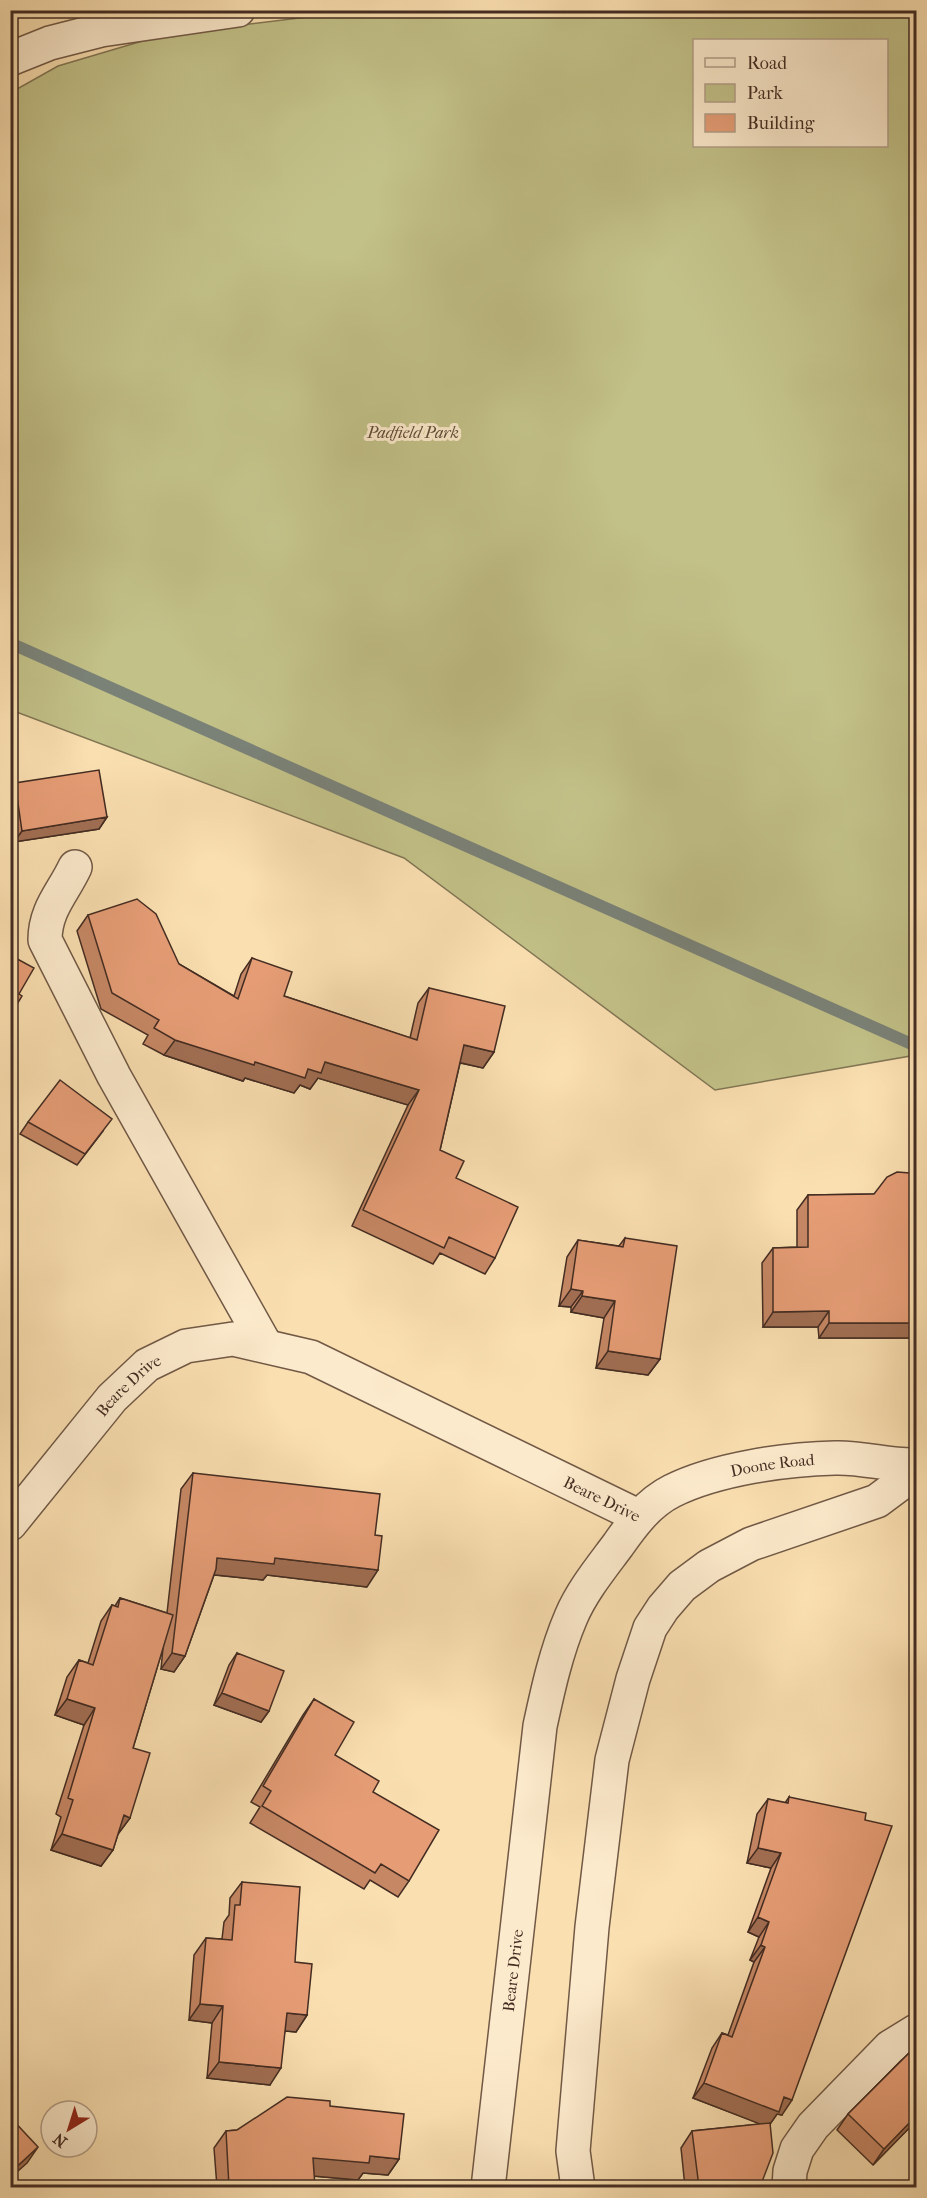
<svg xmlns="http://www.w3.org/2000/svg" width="927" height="2198" viewBox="0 0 927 2198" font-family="'IM FELL French Canon',serif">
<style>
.green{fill:#c2c188;stroke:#827655;stroke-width:1.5;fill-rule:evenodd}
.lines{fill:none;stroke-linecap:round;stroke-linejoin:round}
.stream{stroke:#7a8278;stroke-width:12}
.minor-casing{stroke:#715946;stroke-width:36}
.minor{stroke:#fceacc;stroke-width:33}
.wall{fill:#c68765;stroke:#432c22;stroke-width:1.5}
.shaded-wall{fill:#a16e53;stroke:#432c22;stroke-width:1.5}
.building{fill:#e69d76;stroke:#432c22;stroke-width:1.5}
.labels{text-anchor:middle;stroke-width:6;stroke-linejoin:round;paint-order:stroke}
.park-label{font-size:16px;font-style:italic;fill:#5c4a36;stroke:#fceacc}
.street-label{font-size:16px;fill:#432c22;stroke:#fceacc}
</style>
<rect width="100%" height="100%" fill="#fadfb0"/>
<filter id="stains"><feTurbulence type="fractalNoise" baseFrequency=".00333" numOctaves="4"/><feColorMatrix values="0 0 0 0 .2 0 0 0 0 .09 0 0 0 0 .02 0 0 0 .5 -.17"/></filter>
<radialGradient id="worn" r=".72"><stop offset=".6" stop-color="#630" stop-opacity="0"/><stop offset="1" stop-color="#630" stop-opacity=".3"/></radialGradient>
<path class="green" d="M357,11H916V1055L715,1090L404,858L11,710L10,93L58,66L166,34ZM694,40H886V146H694Z"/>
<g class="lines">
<path class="stream" d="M10,643L916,1046"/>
<g class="minor-casing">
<g id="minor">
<path d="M10,59L50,43L101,30L238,10"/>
<path d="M75,867C63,893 45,909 45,940L114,1076L266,1346"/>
<path id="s1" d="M10,1524L112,1398L147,1365L186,1346L233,1339L311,1357L638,1516"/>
<path id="s2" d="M488,2188L540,1726C548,1689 556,1652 571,1617C582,1591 601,1568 618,1545C632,1525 648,1503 672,1491C716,1469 786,1459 835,1458C863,1457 889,1466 916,1465"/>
<path d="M578,2188L573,2151L592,1927L612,1760L633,1679L650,1628L663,1608L682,1586L709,1566L751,1544L877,1501L916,1472"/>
<path d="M789,2188L790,2171L797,2149L813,2126L890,2047L916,2031"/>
</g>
</g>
<use href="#minor" class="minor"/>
</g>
<path class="wall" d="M15,783L107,817L99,829L14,842L10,821V789Z
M88,915L179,964L234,996L241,974L252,958L284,996L410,1038L418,1003L429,988L494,1052L483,1068L460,1063L440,1150L456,1178L495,1258L485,1274L440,1253L433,1264L352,1226L408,1105L318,1078L310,1089L300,1085L294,1093L245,1078L243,1081L164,1055L143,1044L148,1035L101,1009L77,931Z
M28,1122L103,1131L77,1165L20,1134Z
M874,1194L915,1338H819L818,1327H763L762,1263L773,1248L797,1247V1210L808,1195Z
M625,1238L660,1359L648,1375L596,1368L604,1318L571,1312V1307L559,1306L567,1257L578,1240L619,1246Z
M193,1473L367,1587L267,1575L263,1580L214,1575L185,1656L174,1672L161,1669L163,1648L133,1748L130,1818L118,1834L113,1850L101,1866L51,1850L61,1817L56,1814L84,1725L55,1715L67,1677L79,1660L88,1663L101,1621L112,1605L115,1606L120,1598L167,1613L181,1489Z
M237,1653L269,1711L261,1722L214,1705L229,1665Z
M314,1699L335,1755L373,1792L409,1881L398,1897L370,1880L364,1889L250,1823L260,1807L251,1802L303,1715Z
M789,1797L782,2115L777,2114L770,2124L760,2187H685L681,2148L692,2131L761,2124L693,2098L712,2048L722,2033L728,2035L754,1962L750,1960L759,1937L748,1932L771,1868L747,1863L757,1814L768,1799L785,1803Z
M242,1882L295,1962L307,2015L296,2032L285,2031L270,2085L207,2078L212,2023L189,2020L194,1955L206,1938L222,1939L224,1922L229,1915L230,1898Z
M916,2046V2121L873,2165L837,2130L848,2114Z
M330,2106L399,2159L388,2175L363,2173L358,2180L314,2176L315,2187H217L214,2148L226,2131L237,2130Z"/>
<path class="shaded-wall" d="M107,817L99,829L14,842L22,831Z
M175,1040L255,1062L308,1069L325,1062L419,1090L408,1105L318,1078L310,1089L300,1085L294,1093L245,1078L243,1081L164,1055Z
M464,1045L494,1052L483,1068L453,1061Z
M571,1289L583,1291L571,1307L559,1306Z
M582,1296L615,1301L604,1318L571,1312Z
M829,1311L818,1327H763L773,1312Z
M829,1323H916V1336L915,1338H819Z
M608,1351L660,1359L648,1375L596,1368Z
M217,1558H275L378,1570L367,1587L267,1575L263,1580L206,1574Z
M172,1653L185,1656L174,1672L161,1669Z
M222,1693L269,1711L261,1722L214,1705Z
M67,1699L95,1708L84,1725L55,1715Z
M124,1815L130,1818L118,1834L112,1832Z
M62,1834L113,1850L101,1866L51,1850Z
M758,1848L781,1853L771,1868L747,1863Z
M758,1917L769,1922L759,1937L748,1932Z
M761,1945L765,1947L754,1962L750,1960Z
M200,2004L223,2006L212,2023L189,2020Z
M287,2013L307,2015L296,2032L275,2030Z
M219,2062L281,2068L270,2085L207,2078Z
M704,2083L784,2097L792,2100L782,2115L777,2114L768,2127L693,2098Z
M916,2116V2121L873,2165L884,2149Z
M38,2147L27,2163L10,2178V2173Z
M370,2156L399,2159L388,2175L363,2173L358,2180L301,2175L313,2158Z
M249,2185L247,2187H229Z"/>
<path class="building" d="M99,770L107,817L22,831L15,783Z
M137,899L156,914L179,964L238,999L252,958L292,972L284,996L417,1040L429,988L505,1006L494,1052L464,1045L440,1150L464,1161L456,1178L518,1207L495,1258L449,1237L444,1248L363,1210L419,1090L325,1062L321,1073L308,1069L305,1078L255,1062L254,1065L175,1040L154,1028L159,1020L112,993L88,915Z
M10,955L34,968L19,994L22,996L10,1016Z
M60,1080L112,1119L85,1154L28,1122Z
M897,1172L910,1173L916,1178V1323H829V1311L773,1312V1248L808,1247V1195L874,1194L887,1177Z
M625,1238L677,1246L660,1359L608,1351L615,1301L582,1296L583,1291L571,1289L578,1240L623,1247Z
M193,1473L380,1494L375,1535L382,1536L378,1570L275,1558L274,1564L217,1558L216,1569L185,1656L172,1653Z
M120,1598L173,1615L133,1748L150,1753L130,1818L124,1815L113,1850L62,1834L73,1800L68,1798L95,1708L67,1699L79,1660L93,1665L112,1605L118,1607Z
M237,1653L284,1671L269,1711L222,1693Z
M314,1699L354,1722L335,1755L379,1781L373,1792L439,1830L409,1881L381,1864L375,1873L262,1806L271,1791L263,1786Z
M789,1797L866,1813L865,1820L892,1826L792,2100L784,2097L779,2112L704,2083L722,2033L732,2037L765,1947L761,1945L769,1922L758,1917L781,1853L758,1848L768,1799L788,1803Z
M242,1882L300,1887L295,1962L312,1964L307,2015L287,2013L281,2068L219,2062L223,2006L200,2004L206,1938L232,1940L235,1905H240Z
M10,2010L17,2011L14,2040H10Z
M916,2046V2116L884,2149L848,2114Z
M287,2097L330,2101V2106L404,2114L399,2159L370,2156L369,2163L313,2158L315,2187H249V2185L229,2187L226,2131L237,2130Z
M10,2117L38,2147L10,2173Z
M770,2123L773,2153L760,2187H699L692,2131Z"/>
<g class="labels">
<g class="park-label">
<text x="413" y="438">Padfield Park</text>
</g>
<g class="street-label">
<text dy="6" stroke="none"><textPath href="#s1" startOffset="183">Beare Drive</textPath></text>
<text dy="6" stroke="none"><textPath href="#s2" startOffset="846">Doone Road</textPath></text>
<text dy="6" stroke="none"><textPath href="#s1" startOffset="705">Beare Drive</textPath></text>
<text dy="6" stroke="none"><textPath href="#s2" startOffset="219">Beare Drive</textPath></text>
</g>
</g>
<rect width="927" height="2198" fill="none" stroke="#fadfb0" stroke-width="36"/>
<rect x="12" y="12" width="903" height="2174" fill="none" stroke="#432c22" stroke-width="3"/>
<rect x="18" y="18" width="891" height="2162" fill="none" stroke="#432c22" stroke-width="1.5"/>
<rect x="693" y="39" width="195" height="108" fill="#fceacc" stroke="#b29e88" stroke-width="1.5"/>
<rect x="705" y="58" width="30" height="9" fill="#fceacc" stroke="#b29e88" stroke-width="1.5"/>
<text x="747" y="69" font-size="18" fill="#432c22">Road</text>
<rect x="705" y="84" width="30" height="18" fill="#c2c188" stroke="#b29e88" stroke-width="1.5"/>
<text x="747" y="99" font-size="18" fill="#432c22">Park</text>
<rect x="705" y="114" width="30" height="18" fill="#e69d76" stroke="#b29e88" stroke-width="1.5"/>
<text x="747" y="129" font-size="18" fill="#432c22">Building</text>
<g transform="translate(69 2129) rotate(218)"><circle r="28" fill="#fceacc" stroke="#b29e88" stroke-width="1.5"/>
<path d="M0-4.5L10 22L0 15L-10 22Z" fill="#8f2418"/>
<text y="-9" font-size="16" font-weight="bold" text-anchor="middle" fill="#432c22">N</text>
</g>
<rect width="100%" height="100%" filter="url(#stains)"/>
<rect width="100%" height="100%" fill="url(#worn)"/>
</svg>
